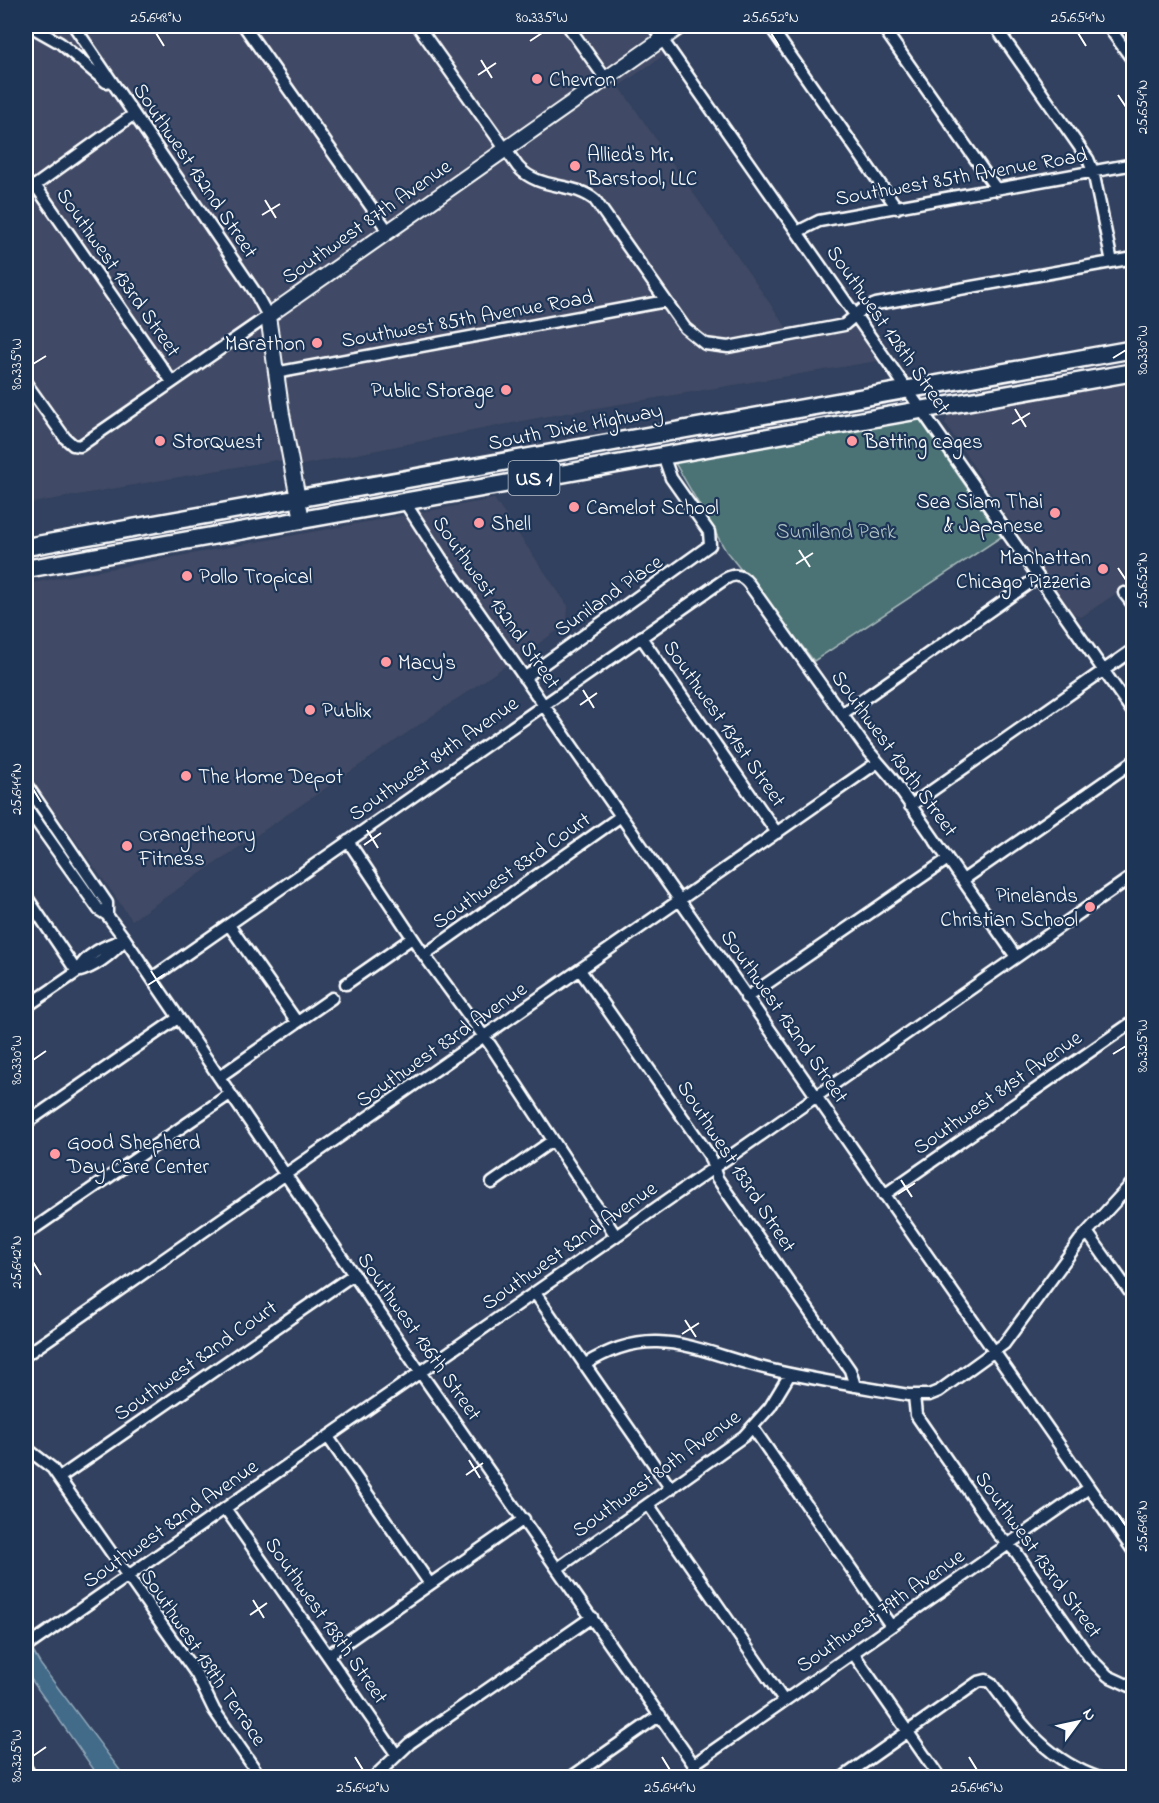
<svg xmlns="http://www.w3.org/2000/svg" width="1159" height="1803" viewBox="0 0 1159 1803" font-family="'Indie Flower',sans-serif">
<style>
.built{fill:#414a65}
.green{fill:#4c7275;stroke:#a6b8ba;stroke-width:1.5}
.water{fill:#426b89;stroke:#8ea6b8;stroke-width:1.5}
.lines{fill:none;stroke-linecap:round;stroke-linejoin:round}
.minor-casing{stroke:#fff;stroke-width:15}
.major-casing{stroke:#fff;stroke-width:18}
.highway-casing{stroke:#fff;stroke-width:21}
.minor{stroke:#1d3557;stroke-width:10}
.major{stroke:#1d3557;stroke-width:14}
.highway{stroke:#1d3557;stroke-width:16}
.ticks{fill:none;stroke:#fff;stroke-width:2}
.poi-dot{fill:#ff9aa2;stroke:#1d3557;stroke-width:2}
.labels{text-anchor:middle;stroke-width:4.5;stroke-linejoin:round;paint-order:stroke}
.shield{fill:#1d3557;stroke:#bbc2cd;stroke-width:1.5}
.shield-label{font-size:20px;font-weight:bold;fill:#fff}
.poi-label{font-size:21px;fill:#fff;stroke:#1d3557;text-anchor:start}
.street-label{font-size:21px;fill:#fff;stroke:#1d3557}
.park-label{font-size:21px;fill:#aec0c1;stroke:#1d3557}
.neatline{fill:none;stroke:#fff;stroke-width:2}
.ticks-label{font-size:15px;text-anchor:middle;fill:#fff}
</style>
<rect width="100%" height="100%" fill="#32415f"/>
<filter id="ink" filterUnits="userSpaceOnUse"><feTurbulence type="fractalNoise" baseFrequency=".0167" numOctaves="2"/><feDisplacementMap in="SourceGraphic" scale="12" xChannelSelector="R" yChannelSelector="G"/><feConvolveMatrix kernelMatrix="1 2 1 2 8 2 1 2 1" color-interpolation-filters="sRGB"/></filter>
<g filter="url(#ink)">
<path class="built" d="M26,26H648L667,53L619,86L793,337L855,327L877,361L542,417L297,466L276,460L26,504Z
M1133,377V582L1081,617L1069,611L945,423L950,411Z
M494,499L568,606L567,624L132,920L26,771V584Z"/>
<path class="green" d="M918,417L1001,537L814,661L726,551L675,463Z"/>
<path class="water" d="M26,1639L41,1665L125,1777H99L26,1672Z"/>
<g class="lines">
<g class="minor-casing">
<path id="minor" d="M30,26L60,43L106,82
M244,26L388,231
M418,26L518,167C540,191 572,181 595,200L685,328L705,344L728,347L844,325L863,309L876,304L1134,258
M568,26L605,78
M653,26L1134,714
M770,26L897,208
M882,26L997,190
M995,26L1088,159L1093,171L1112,262
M1108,26L1134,62
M35,185L172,382
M26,192L133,115
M797,232L819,221L1134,164
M275,373L666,301
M26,383L65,438L73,445L80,446L268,316L255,292L74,26
M404,501L441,558L1134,1552
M1124,593L1134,606
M641,637L777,833
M524,678L710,545L709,532L671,478L663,455
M842,714L1038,577
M26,784L107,903V915
M910,806L1134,649
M26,807L99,910L107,915L125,939L420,1372L703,1778
M348,841L424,955L491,1046L616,1236
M963,880L1134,761
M26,896L77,972L26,1007
M229,925L297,1022
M125,939C112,954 96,967 77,972C85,954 106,945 125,939Z
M424,955L621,816
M580,970L709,1155L717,1178L850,1370L855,1386
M152,978L725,579C735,573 742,575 749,584L866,748L891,777L1016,957
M346,984L412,938
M746,998L948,859
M219,1077L332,998
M26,1123L178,1018
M492,1183L552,1141
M884,1195L1134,1021
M1087,1232L1134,1298
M26,1234L230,1094
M535,1293L671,1489
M26,1355L878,762
M584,1365C655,1320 697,1352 768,1369C814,1380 862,1387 908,1395H929L939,1391L1004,1344L1080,1240L1134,1181
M914,1396L916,1415L998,1534L1016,1552L1089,1657L1108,1676L1134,1688
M753,1428L891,1626
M328,1437L430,1584
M26,1448L52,1468L197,1675L214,1710L261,1778
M59,1478L354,1274
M648,1504L784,1701
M225,1508L396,1754
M558,1568L744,1436L770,1407L790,1374
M26,1647L1134,875
M853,1653L940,1778
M328,1655L524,1519
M694,1764L1089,1488
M26,1768L32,1778
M373,1778L410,1743L592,1617
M570,1778L660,1715
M842,1778L978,1682L986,1680L991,1683C1023,1726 1047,1760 1100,1778"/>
</g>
<g class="major-casing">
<path id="major" d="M302,520L282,414L268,316L681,26"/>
</g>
<g class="highway-casing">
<path id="highway" d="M26,547L1134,349
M26,569L1134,372"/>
</g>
<use href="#minor" class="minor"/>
<use href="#major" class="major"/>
<use href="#highway" class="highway"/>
</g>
</g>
<path class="ticks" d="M156,33L164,46M771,33L779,46M1078,33L1086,46M530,41L542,33M481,60L492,78M478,75L496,63M1118,95L1126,107M265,200L276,218M262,215L280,204M1113,358L1126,350M33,364L46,356M1015,409L1026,427M1012,424L1030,413M799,550L810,567M796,564L813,553M1118,568L1126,580M583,690L594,708M580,705L597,693M33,789L41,802M367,830L378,848M364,845L381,833M151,971L162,988M148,985L165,974M1113,1054L1126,1046M33,1060L46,1051M901,1180L912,1197M898,1194L915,1183M33,1262L41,1275M685,1320L696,1337M682,1334L699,1323M469,1460L480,1478M466,1475L483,1463M1118,1514L1126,1526M253,1600L264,1618M250,1615L267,1603M33,1756L46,1747M355,1757L363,1770M662,1757L670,1770M969,1757L977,1770"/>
<g class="poi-dot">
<circle cx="537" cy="79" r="6"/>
<circle cx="575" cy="166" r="6"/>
<circle cx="317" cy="343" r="6"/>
<circle cx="506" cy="390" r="6"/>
<circle cx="160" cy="441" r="6"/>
<circle cx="852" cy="441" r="6"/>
<circle cx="574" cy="507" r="6"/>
<circle cx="1055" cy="513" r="6"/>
<circle cx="479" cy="523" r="6"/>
<circle cx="1103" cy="569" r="6"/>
<circle cx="187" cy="576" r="6"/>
<circle cx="386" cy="662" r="6"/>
<circle cx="310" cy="710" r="6"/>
<circle cx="186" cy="776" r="6"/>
<circle cx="127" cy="846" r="6"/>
<circle cx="1090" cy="907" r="6"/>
<circle cx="55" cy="1154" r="6"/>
</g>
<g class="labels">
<rect class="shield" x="508.5" y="461" width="51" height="34" rx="4.5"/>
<g class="shield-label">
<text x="534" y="485">US 1</text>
</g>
<g class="poi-label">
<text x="549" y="86">Chevron</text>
<text x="587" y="161">Allied's Mr.<tspan x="587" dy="24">Barstool, LLC</tspan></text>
<text x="305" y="350" text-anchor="end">Marathon</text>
<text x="494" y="397" text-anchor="end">Public Storage</text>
<text x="172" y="448">StorQuest</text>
<text x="864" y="448">Batting cages</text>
<text x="1043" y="508" text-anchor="end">Sea Siam Thai<tspan x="1043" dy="24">&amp; Japanese</tspan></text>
<text x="586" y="514">Camelot School</text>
<text x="491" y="530">Shell</text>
<text x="1091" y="564" text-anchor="end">Manhattan<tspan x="1091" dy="24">Chicago Pizzeria</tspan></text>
<text x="199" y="583">Pollo Tropical</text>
<text x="398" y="669">Macy's</text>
<text x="322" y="717">Publix</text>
<text x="198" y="783">The Home Depot</text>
<text x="139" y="841">Orangetheory<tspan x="139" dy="24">Fitness</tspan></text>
<text x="1078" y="902" text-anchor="end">Pinelands<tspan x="1078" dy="24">Christian School</tspan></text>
<text x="67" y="1149">Good Shepherd<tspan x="67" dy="24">Day Care Center</tspan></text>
</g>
<g class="street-label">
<text transform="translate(196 170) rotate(56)" y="7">Southwest 132nd Street</text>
<text transform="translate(961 176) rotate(-10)" y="7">Southwest 85th Avenue Road</text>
<text transform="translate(366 221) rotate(-35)" y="7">Southwest 87th Avenue</text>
<text transform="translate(119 272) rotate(55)" y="7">Southwest 133rd Street</text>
<text transform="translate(467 318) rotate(-10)" y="7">Southwest 85th Avenue Road</text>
<text transform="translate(889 329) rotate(55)" y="7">Southwest 128th Street</text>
<text transform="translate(575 426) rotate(-11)" y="7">South Dixie Highway</text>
<text transform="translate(608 595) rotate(-35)" y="7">Suniland Place</text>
<text transform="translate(497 602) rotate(55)" y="7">Southwest 132nd Street</text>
<text transform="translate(725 723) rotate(55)" y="7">Southwest 131st Street</text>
<text transform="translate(895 753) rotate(54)" y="7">Southwest 130th Street</text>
<text transform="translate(433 758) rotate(-35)" y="7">Southwest 84th Avenue</text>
<text transform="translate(511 870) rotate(-35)" y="7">Southwest 83rd Court</text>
<text transform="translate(785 1016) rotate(55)" y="7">Southwest 132nd Street</text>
<text transform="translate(441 1044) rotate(-35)" y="7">Southwest 83rd Avenue</text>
<text transform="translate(997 1092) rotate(-35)" y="7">Southwest 81st Avenue</text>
<text transform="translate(737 1166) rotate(57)" y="7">Southwest 133rd Street</text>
<text transform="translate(569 1245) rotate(-35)" y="7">Southwest 82nd Avenue</text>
<text transform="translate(420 1336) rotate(55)" y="7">Southwest 136th Street</text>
<text transform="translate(195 1360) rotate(-35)" y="7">Southwest 82nd Court</text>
<text transform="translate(656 1473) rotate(-36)" y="7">Southwest 80th Avenue</text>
<text transform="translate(170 1523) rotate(-35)" y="7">Southwest 82nd Avenue</text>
<text transform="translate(1039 1554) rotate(54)" y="7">Southwest 133rd Street</text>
<text transform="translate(880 1610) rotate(-35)" y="7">Southwest 79th Avenue</text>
<text transform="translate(327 1620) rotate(55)" y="7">Southwest 138th Street</text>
<text transform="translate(204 1657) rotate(56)" y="7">Southwest 139th Terrace</text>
</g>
<g class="park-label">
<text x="836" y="538">Suniland Park</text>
</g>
</g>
<rect width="1159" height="1803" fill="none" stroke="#1d3557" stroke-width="66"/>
<g transform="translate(1078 1722) rotate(57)" stroke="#1d3557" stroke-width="4.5" paint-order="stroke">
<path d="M0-4.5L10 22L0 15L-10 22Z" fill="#ffffff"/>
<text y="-9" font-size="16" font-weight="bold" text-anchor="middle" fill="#ffffff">N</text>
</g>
<rect x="33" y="33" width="1093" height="1737" class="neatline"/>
<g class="ticks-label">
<text x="156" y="22">25.648°N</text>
<text x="542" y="22">80.335°W</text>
<text x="771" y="22">25.652°N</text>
<text x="1078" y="22">25.654°N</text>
<text transform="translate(1142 107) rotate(-90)" y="5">25.654°N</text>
<text transform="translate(1142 350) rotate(-90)" y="5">80.330°W</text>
<text transform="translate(16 364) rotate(-90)" y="5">80.335°W</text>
<text transform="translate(1142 580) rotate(-90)" y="5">25.652°N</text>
<text transform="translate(16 789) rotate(-90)" y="5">25.644°N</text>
<text transform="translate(1142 1046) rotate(-90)" y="5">80.325°W</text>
<text transform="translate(16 1060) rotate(-90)" y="5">80.330°W</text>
<text transform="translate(16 1262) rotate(-90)" y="5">25.642°N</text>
<text transform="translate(1142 1526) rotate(-90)" y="5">25.648°N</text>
<text transform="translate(16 1756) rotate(-90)" y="5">80.325°W</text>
<text x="363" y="1792">25.642°N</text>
<text x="670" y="1792">25.644°N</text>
<text x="977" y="1792">25.646°N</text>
</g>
</svg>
